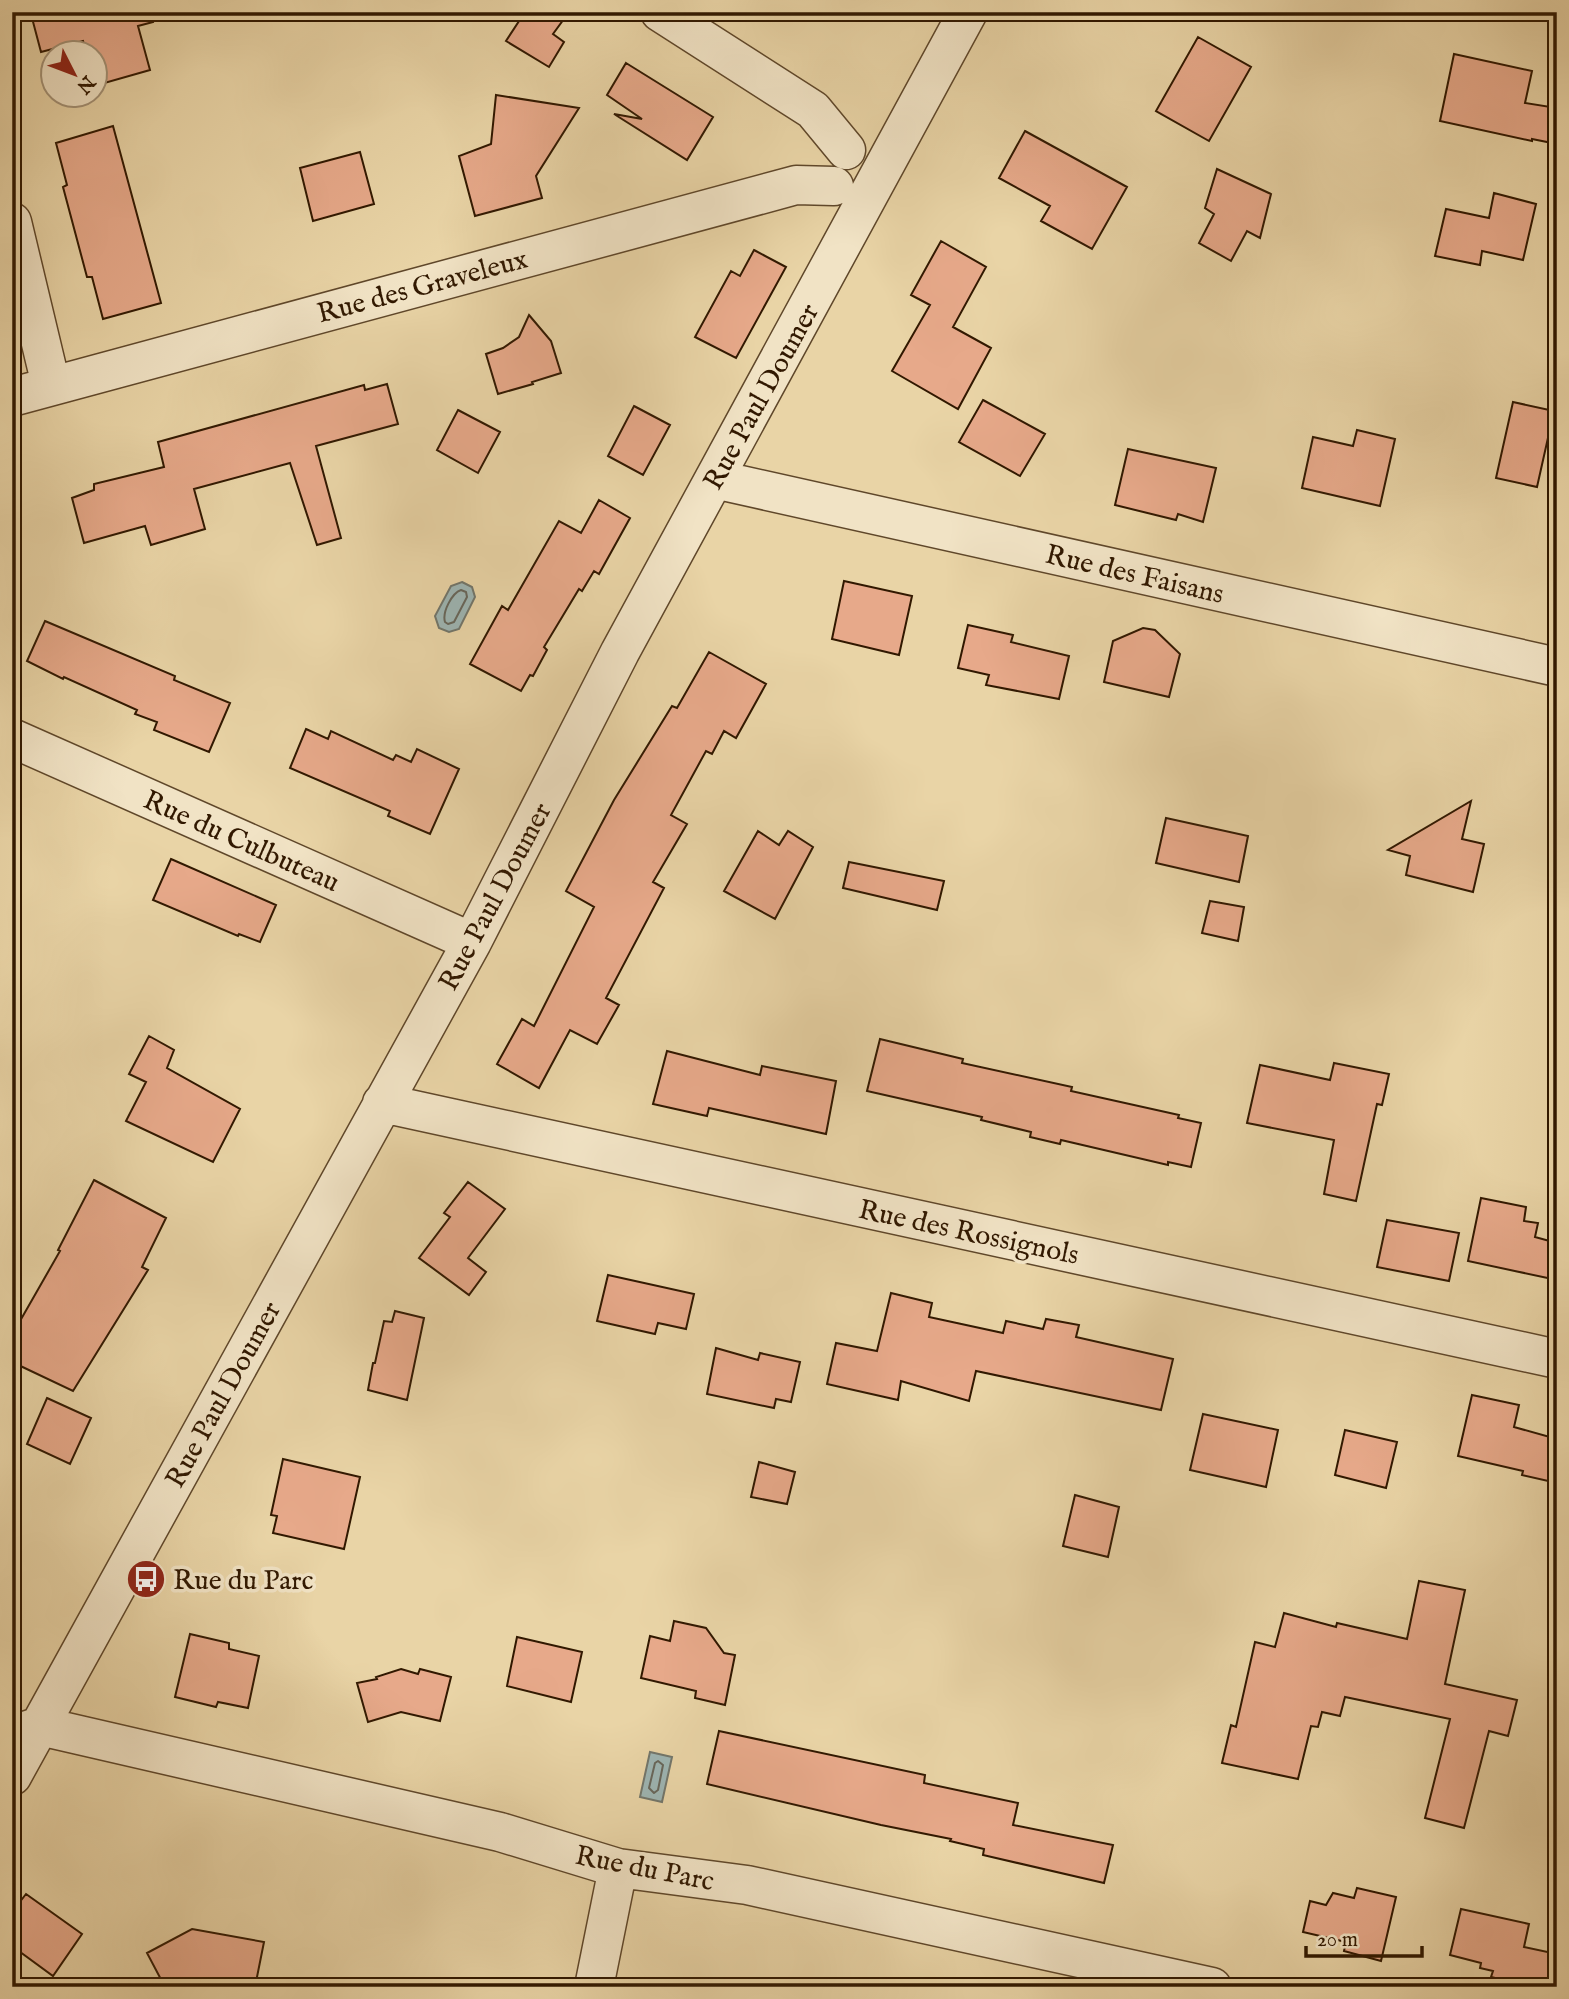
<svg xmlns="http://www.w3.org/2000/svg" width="1569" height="1999" viewBox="0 0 1569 1999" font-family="'IM FELL English',serif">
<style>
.water{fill:#9db5b3;stroke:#72766b;stroke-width:2}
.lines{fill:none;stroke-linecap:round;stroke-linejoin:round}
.shore{stroke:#67665a;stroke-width:2}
.building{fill:#e7a98a;stroke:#311800;stroke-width:2}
.minor-casing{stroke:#5f472a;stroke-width:41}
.minor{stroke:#f1e3c5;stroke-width:38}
.labels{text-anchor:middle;stroke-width:7;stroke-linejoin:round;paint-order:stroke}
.street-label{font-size:28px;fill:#311800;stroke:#f1e3c5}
.poi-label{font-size:28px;fill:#311800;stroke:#f1e3c5;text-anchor:start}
</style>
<rect width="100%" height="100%" fill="#e9d4a6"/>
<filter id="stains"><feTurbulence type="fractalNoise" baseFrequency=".00286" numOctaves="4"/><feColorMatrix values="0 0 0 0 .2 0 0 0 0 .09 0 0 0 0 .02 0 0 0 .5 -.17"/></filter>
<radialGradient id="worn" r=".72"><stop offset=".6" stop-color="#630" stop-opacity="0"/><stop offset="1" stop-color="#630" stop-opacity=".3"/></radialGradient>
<path class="water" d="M462,582L472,587L475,597L459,629L449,632L439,628L435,616L451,586Z
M650,1752L672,1757L662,1802L640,1797Z"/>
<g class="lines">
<path class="shore" d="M461,590L466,592L467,597L454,622L448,624L445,622C442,612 452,593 461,590Z
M658,1761L663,1765L658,1790L654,1793L649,1788L655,1763Z"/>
</g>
<path class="building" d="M52,12H151L153,22L138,26L150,70L94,86V52H86L83,41L41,52L32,18Z
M525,12H569L553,34L564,42L549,67L506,41Z
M1198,37L1251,67L1209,141L1156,111Z
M1454,54L1532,71L1525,103L1557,108V144L1532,139V141L1440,121Z
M626,63L713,117L687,160L614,114L642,119L607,95Z
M496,95L579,108L536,176L542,198L475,216L459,156L491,144Z
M113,126L161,303L103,319L92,277H87L63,187L67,185L56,143Z
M1025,131L1127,187L1092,249L1041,221L1050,206L999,178Z
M360,152L374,204L313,221L300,168Z
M1217,169L1271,194L1260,238L1247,231L1231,261L1199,243L1214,214L1205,208Z
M1494,193L1536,204L1523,260L1482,251L1480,265L1435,256L1446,209L1489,218Z
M941,241L986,267L953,327L991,348L958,409L892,371L930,305L911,295Z
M754,250L786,267L736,358L695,337L731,271L740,276Z
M529,315L551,341L561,373L532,382L533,384L498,394L486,354L503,348L519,337Z
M387,384L398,424L316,446L341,538L317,545L290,463L194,489L205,529L151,545L145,526L84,543L72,498L94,490V484L164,467L158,442L364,385L365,390Z
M983,400L1045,434L1020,476L959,442Z
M1513,402L1554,411L1537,487L1496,478Z
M634,406L670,425L643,475L608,456Z
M458,410L500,432L478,473L437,450Z
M1357,430L1395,439L1380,506L1302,488L1313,437L1353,446Z
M1128,449L1216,468L1203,522L1178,514L1176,520L1115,505Z
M599,500L630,518L599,574L594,571L582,591L579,589L544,647L547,650L533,676L530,675L521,691L470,664L502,606L508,610L559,521L581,533Z
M844,581L912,596L899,655L832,639Z
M45,621L175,676L174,680L230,703L209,752L154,730L157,722L135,714L137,710L64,677L63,679L27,661Z
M968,625L1013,635L1011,642L1069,656L1059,699L986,685L989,675L958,668Z
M1143,628L1155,630L1180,654L1169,697L1104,682L1113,641Z
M709,652L766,684L736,738L724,731L712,754L706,751L671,815L687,824L653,882L664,888L606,998L619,1005L597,1044L570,1030L539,1088L497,1064L522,1019L534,1026L594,907L566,891L614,800L672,706L677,708Z
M306,729L328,739L331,731L393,760L396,755L411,762L417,749L459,769L430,834L388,816L390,811L290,768Z
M1471,801L1462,839L1484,844L1473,892L1406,875L1410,856L1388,850Z
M1166,818L1248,836L1239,882L1156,863Z
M758,831L779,845L788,831L813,847L775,919L724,891Z
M171,859L276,905L260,942L239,934L238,936L153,900Z
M849,862L944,881L937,910L843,888Z
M1210,901L1244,907L1238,941L1202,933Z
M149,1036L174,1050L167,1068L240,1109L213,1162L126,1121L146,1082L129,1074Z
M880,1039L963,1059L962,1063L1072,1087L1071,1091L1179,1115L1178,1118L1201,1123L1191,1167L1168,1162V1165L1061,1140L1060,1144L1030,1137L1031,1132L981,1120L982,1117L867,1091Z
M667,1051L760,1075L762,1066L836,1081L826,1134L709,1108L707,1116L653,1104Z
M1334,1063L1389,1074L1382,1105L1377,1104L1356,1201L1324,1194L1334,1140L1247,1123L1260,1065L1330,1080Z
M94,1180L166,1218L142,1267L148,1270L73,1391L12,1362V1335L60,1251L58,1250Z
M468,1182L505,1209L468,1258L486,1272L469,1295L419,1258L450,1217L444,1213Z
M1481,1198L1526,1207L1524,1221L1538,1223L1535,1237L1557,1243V1280L1468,1261Z
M1387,1220L1459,1233L1449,1281L1377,1267Z
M608,1275L694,1294L686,1329L658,1323L655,1334L597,1321Z
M891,1293L932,1303L929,1317L1003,1333L1006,1321L1043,1329L1046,1319L1079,1325L1076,1337L1173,1359L1161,1410L976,1371L969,1401L901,1381L898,1400L827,1384L836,1343L877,1351Z
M395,1311L424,1318L407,1400L368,1390L373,1363H375L384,1321L392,1322Z
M716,1348L758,1360L760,1353L800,1362L791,1402L776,1399L774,1408L707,1394Z
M1472,1395L1519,1405L1514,1427L1557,1439V1483L1522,1475L1523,1471L1458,1456Z
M47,1398L91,1418L70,1464L27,1444Z
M1203,1414L1278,1430L1266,1487L1190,1470Z
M1345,1430L1397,1442L1386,1488L1335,1475Z
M283,1459L360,1477L344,1549L273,1533L277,1516L271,1515Z
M759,1462L795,1472L787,1504L751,1497Z
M1075,1495L1119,1507L1108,1557L1063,1546Z
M1419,1581L1465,1590L1445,1684L1517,1700L1508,1736L1489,1731L1464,1828L1425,1818L1450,1719L1345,1697L1340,1716L1322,1712L1318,1727L1311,1726L1298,1779L1222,1763L1231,1725L1236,1727L1255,1642L1275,1647L1284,1613L1336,1627L1337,1623L1407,1639Z
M674,1621L706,1628L724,1653L735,1655L725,1705L695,1698L696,1691L641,1678L650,1636L670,1641Z
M190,1634L229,1643V1649L259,1656L248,1708L218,1702L216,1707L175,1697Z
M517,1637L582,1652L571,1702L507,1686Z
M401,1669L418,1674L420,1669L451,1677L440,1721L401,1712L368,1722L357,1683L377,1679L376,1677Z
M719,1731L925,1775L924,1783L1018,1803L1013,1825L1113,1845L1104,1883L983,1855L984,1849L950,1841L951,1839L881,1825L707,1784Z
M1357,1888L1396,1897L1381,1961L1344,1951L1346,1942L1303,1932L1310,1901L1326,1905L1333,1893L1354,1898Z
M26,1894L82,1934L53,1976L12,1946V1912Z
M1461,1909L1529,1924L1524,1947L1557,1954V1987H1533L1491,1977L1493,1971L1480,1968L1481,1963L1450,1955Z
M192,1929L264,1942L255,1987H207L182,1981L172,1987H165L147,1953Z"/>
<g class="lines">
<g class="minor-casing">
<path id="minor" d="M660,12L813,110L846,150
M12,222L51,385
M12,397L796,185L834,186
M714,479L1557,667
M12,738L472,942
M382,1103L1557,1359
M18,1733L40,1726L500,1832L618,1868L747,1885L1212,1987
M12,1776L472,942L620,652L968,12
M594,1987L618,1868"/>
</g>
<use href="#minor" class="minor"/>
</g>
<defs>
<g id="bus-disc" transform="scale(2.0125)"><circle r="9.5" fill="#8f2418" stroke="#f1e3c5"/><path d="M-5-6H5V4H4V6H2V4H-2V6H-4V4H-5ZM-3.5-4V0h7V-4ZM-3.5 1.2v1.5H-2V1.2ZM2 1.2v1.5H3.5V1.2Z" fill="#fff"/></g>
</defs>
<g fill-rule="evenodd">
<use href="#bus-disc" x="146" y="1579"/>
</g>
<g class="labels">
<g class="street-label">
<text transform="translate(422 285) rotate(-15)" y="10">Rue des Graveleux</text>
<text transform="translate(760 396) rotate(-61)" y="10">Rue Paul Doumer</text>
<text transform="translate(1135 573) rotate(13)" y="10">Rue des Faisans</text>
<text transform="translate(242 840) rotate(24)" y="10">Rue du Culbuteau</text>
<text transform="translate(494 896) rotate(-62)" y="10">Rue Paul Doumer</text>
<text transform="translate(969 1231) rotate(12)" y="10">Rue des Rossignols</text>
<text transform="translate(222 1394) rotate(-61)" y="10">Rue Paul Doumer</text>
<text transform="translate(645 1867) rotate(11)" y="10">Rue du Parc</text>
</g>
<g class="poi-label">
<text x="173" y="1589">Rue du Parc</text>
</g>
</g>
<rect width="1569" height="1999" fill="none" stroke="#e9d4a6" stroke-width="42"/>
<rect x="14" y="14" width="1541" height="1971" fill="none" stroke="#311800" stroke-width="3.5"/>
<rect x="21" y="21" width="1527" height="1957" fill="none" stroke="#311800" stroke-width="2"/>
<g transform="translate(74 74) rotate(132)"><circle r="33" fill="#f1e3c5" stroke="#a49276" stroke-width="2"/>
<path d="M0-5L12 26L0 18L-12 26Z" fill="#8f2418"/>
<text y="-10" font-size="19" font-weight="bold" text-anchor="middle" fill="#311800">N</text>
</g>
<path d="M1306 1946v10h116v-10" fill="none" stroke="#311800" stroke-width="3.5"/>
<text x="1317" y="1946" font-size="21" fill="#311800" stroke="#f1e3c5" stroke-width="5" paint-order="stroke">20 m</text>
<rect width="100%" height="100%" filter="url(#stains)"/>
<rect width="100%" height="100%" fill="url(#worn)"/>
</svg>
